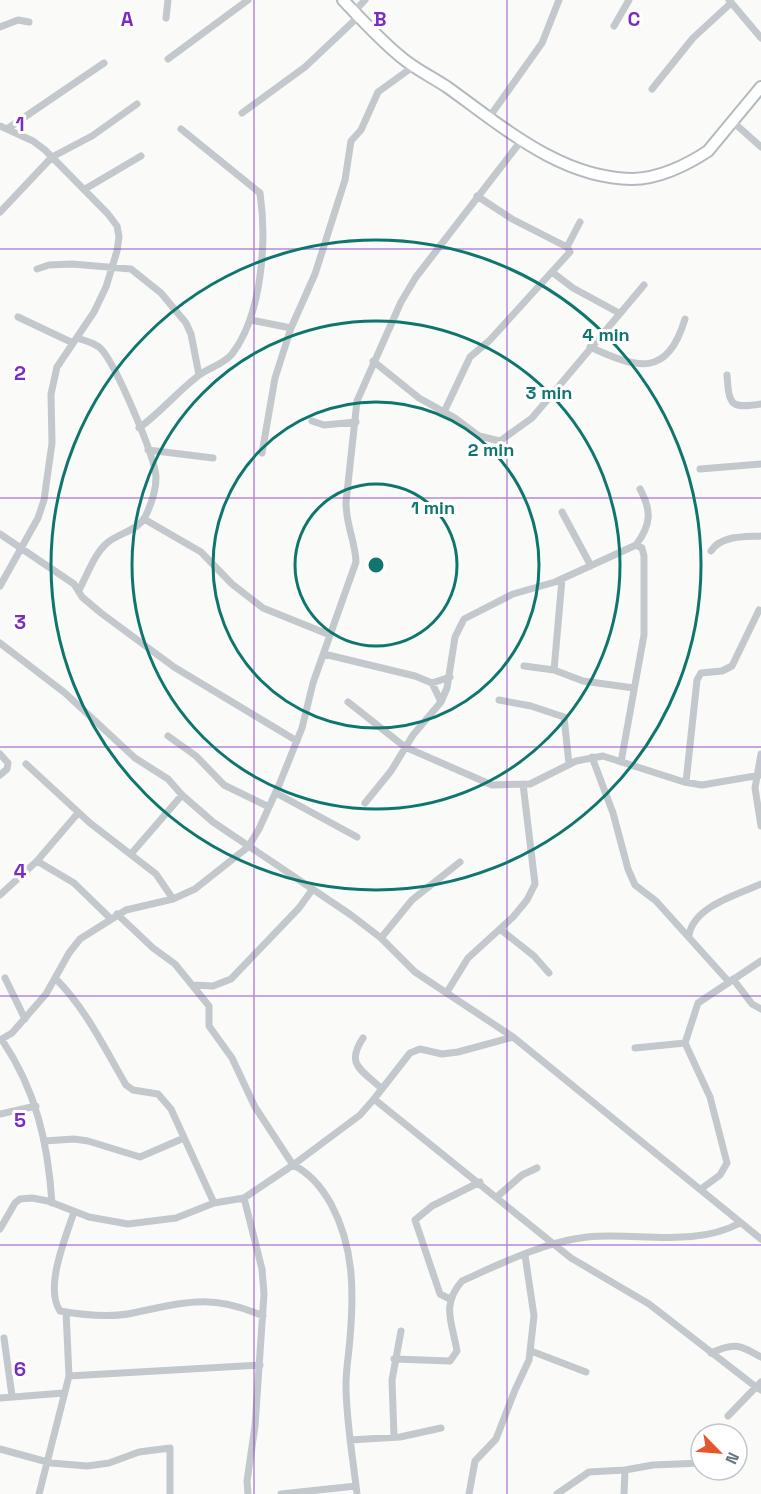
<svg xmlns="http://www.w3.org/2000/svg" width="761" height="1494" viewBox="0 0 761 1494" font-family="'Space Grotesk',sans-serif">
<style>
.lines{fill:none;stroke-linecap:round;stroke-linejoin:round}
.secondary-casing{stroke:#b3babf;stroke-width:14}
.street{stroke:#c3c8cc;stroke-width:7}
.secondary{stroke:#fff;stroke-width:10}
.grid{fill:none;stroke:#7b2cbf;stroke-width:1.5;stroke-opacity:0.55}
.ring{fill:none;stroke:#0f766e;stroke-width:3}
.grid-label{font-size:20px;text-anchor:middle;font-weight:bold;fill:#7b2cbf;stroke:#fff;stroke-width:6;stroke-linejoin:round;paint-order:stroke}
.centre{fill:#0f766e;stroke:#fff;stroke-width:3}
.ring-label{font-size:18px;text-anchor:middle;font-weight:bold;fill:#0f766e;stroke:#fff;stroke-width:6;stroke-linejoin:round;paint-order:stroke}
</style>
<rect width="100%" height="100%" fill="#fafaf8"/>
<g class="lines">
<g class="secondary-casing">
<path id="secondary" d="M343,0C362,20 380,40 401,57C415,69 432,77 447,87C502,126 560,178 632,179C658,179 687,165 708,151L761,87"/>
</g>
<path class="street" d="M729,0L761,38
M354,12L365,0
M166,18L168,0
M614,26L629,0
M0,27L18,20L29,22
M168,59L248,0
M652,89L693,38L731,3
M242,113L305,67L358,17
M488,119L542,43L559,0
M732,121L761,147
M0,126L33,141L45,150L108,214L117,226L119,237L117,251L106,287L94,312L57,367L51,394L52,443L44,500L38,518L0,586
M7,129L104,63
M85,189L141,156
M0,212L52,157L92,136L137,104
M567,247L580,222
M37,269L49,265L72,264L131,269L161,293L186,323L191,334L199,375
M552,272L573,288L619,313
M18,317L73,343
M251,320L291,328
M77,338C86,341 96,343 102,350C116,366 155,456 156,477C156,491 151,505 145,517C137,531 119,533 107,543C94,554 87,576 79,590
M590,347C638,369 667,378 685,319
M373,361L419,398L455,418L479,436L500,441L532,418L644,285
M727,375C729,405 730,409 761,404
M444,412L470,357L489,341L570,252L567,247L512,219L477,196
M312,421L324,425L356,422
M139,428C161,412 177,392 198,376C209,367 223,365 232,354C262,315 267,241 260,193L181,129
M148,450L213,458
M262,453L275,378L291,328L315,274L345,180L351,141L361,130L378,92L414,66
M700,469L761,464
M562,512L591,566
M144,519L201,552L232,584L263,608L330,635
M0,534L74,584L82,597L101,613L174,667L297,741
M636,545C651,525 652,511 640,489
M711,551C721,535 745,537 761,536
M0,643L65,693L135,758L168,779L182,795L213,822L351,915L381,938L415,972L513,1037L761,1239
M324,654L415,676L432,683L450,677
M524,666L554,670L583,681L634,688
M554,670L562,579
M432,683L441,702
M499,700L531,706L564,717L569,764
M348,702L405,747L492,785L530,784L576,761L603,756L684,782L702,785L761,775
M168,736L196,756L224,785L269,807
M0,754L8,763L7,769L0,775
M761,754L755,788L761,826
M592,757L613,813L628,869L635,885L656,901L729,982
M26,764L90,823L156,874L173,899
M686,782L697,680L701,673L722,671L732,666L759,610
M276,793L357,837
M365,803L391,771L413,735L441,702L447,688L455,637L464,619L513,594L555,582L636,545L642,548L644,556V635L621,762
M131,854L182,795
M37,861L74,883L110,918
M0,895L37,861L78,813
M117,914L153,948L175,964L209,1006V1026L232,1058L255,1107L293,1165L360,1115L374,1099L571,1258L649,1304L756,1387L761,1382
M500,929L534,956L549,973
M689,935C694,906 737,895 761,884
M381,938L412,900L460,862
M5,978L25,1019
M56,979C86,1009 105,1049 126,1085L133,1090L158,1094L171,1109L214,1203
M733,979L752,1004L761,1009
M193,985L213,986L231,979L299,908L312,890
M447,992L468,958L513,917L527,900L535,884L523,784
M363,1038C345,1065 362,1070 381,1088
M0,1040L12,1033L46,994L69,953L80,939L126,910L173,899L195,889L248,847L259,829L279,785L302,728L313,683L356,562C355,540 346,526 346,502L357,401L401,302L416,277L521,141
M2,1040C36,1090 48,1143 52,1203
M635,1048L685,1043
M374,1099L410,1053L420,1049L442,1054L458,1052L513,1037
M0,1114L36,1106
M44,1141L74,1139L88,1141L140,1157L184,1138
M701,1189L720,1175L727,1163L710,1097L685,1043L698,1003L761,961
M498,1196L522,1175L537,1168
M244,1198L262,1269L264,1294L255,1426L247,1481L248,1494
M74,1212C66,1237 44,1287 60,1311C83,1315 110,1318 133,1313C185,1302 212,1293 263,1316
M0,1229L15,1203L20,1199L32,1198L48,1201L89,1217L128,1224L176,1218L214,1203L244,1198L293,1165C310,1173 322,1188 331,1204C354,1247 354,1291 350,1338C349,1353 346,1369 346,1384C346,1421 353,1458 357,1494
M450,1299L440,1294L415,1220L432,1206L480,1182
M4,1338L12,1396
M531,1351L586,1372
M711,1353C735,1342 739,1345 761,1357
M394,1359L450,1361L457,1351C452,1322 441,1305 462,1281C502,1263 544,1242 587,1237C637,1232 694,1248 740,1223
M69,1376L260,1365
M0,1398L64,1393
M728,1416L756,1387L761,1390
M394,1437L392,1380L401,1331
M350,1440L400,1437L441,1428
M0,1449L51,1463L87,1466L109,1463L139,1452L170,1448V1494
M39,1494L69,1376L66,1312
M281,1494L356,1486
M469,1494L475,1461L496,1439L515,1390L529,1360L534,1316L525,1255
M557,1494L589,1472L625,1470
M624,1494L625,1470L653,1465L701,1463"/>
<use href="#secondary" class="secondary"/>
</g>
<path class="grid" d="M254,0V1494M507,0V1494M0,249H761M0,498H761M0,747H761M0,996H761M0,1245H761"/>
<g class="ring">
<circle cx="376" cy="565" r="81"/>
<circle cx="376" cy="565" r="163"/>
<circle cx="376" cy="565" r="244"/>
<circle cx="376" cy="565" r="325"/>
</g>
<g class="grid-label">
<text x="127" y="26">A</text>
<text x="380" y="26">B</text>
<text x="634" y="26">C</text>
<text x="20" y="131">1</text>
<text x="20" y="380">2</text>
<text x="20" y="629">3</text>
<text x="20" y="878">4</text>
<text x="20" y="1127">5</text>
<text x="20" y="1376">6</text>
</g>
<circle cx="376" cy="565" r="9" class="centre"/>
<g class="ring-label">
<text x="606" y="341">4 min</text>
<text x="549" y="399">3 min</text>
<text x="491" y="456">2 min</text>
<text x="433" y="514">1 min</text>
</g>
<g transform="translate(719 1452) rotate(115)"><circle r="28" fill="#ffffff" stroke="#c1c8cd" stroke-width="1.5"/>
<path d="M0-4.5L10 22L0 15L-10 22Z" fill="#e4572e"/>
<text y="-9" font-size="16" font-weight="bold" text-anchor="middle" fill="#657683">N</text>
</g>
</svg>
